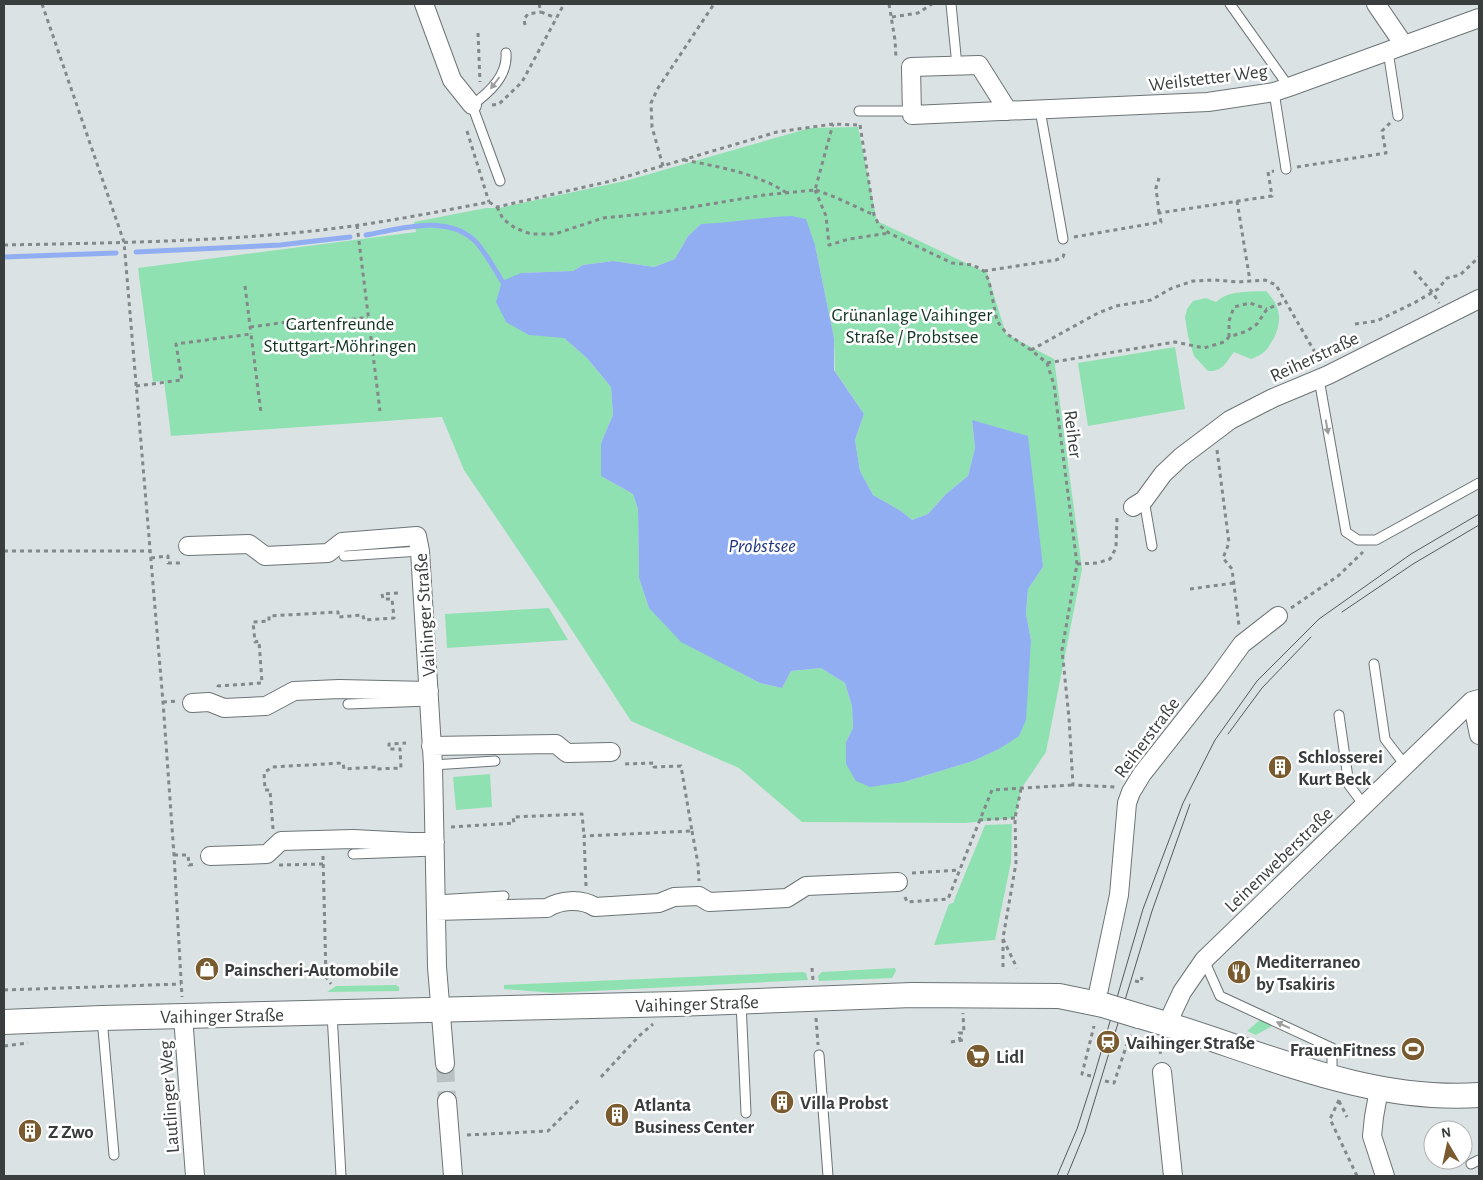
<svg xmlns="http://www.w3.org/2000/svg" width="1483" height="1180" viewBox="0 0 1483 1180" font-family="'Alegreya Sans',sans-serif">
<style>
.green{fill:#90e1b2;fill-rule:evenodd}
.water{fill:#91aef2}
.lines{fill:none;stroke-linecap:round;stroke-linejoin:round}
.stream{stroke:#91aef2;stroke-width:5}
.street-tunnel{stroke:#bac1c3;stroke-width:18;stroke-dasharray:18 9;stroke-linecap:butt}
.lane-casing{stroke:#6d7476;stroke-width:11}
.street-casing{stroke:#6d7476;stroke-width:20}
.secondary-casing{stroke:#6d7476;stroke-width:26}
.path{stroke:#838889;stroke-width:3;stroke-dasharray:4 4;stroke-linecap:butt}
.lane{stroke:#fff;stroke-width:9}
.street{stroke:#fff;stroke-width:18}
.secondary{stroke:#fff;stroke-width:24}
.tram{stroke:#565a5b;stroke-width:1}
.secondary-bridge-casing{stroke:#6d7476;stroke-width:26;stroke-linecap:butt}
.secondary-bridge{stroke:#fff;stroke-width:24}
.oneway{fill:#9c9e9e}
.labels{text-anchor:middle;stroke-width:5;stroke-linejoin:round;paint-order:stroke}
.street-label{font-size:19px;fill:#3a3d3d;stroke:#fff}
.park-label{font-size:19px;fill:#133624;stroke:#fff}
.poi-label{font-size:19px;font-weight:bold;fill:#3a3d3d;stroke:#fff;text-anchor:start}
.water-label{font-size:20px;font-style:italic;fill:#1d3583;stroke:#fff}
</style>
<rect width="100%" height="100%" fill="#dae2e4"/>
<path class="green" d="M858,127L877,221L987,273L1006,334L1054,359L1082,569L1046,752L1021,789L1015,818L965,823L802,822L739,768L631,721L564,618L464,470L442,417L171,436L164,381L153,382L138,268L416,232L414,222L486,208H499L625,181L810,128ZM701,224H723L815,245L834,338L835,371L864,414L855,440L860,471L873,495L901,511L912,520L928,514L946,494L968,476L975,448L972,421L1043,567L1028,589L1026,614L1031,640L999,749L973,761L904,782L846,742L853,728L852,706L845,683L821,668L791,671L782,688L760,683L724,664L649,608L639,578L638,509L633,494L601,476V443L613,415L611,387L587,358L564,338L521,273L573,271L583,265L613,261L654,267L675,259L688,236Z
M1266,291C1280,305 1283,320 1274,338C1271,342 1269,348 1265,351C1261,355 1256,357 1251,359L1234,352C1226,362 1223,372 1208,371L1194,356L1188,336L1185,317L1187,309L1193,301L1206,298L1216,302C1229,290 1250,292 1266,291Z
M1175,347L1185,409L1088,426L1078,363Z
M549,608L568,640L447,648L445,614Z
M490,774L492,807L456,810L453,777Z
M1012,824L1011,862L995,940L934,945L949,904L953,903L985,825Z
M895,968L896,971L892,978L819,981L818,976L822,972Z
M803,972L806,973L808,980L554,993L504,989V985Z
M396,985L399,987V991L327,992L336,986Z
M1260,1020L1272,1026L1256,1035L1247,1031Z"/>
<path class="water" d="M792,216L806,219L815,245L834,338V370L864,414L855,440L860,471L873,495L901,511L912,520L928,514L946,494L968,476L975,448L972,420L1028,436L1043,567L1028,589L1026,614L1031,640L1026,720L1019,736L999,749L973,761L904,782L870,787L856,781L846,764V742L853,728L852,706L845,683L821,668L791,671L782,688L760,683L681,642L649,608L639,578L638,509L633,494L601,476V443L613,415L611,387L587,358L564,338L529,335L506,322L496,302L502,281L521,273L573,271L583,265L613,261L654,267L675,259L688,236L701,224C732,223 762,217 792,216Z"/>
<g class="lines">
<path class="stream" d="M366,235C400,229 445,214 474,240C482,247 496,271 502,281
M136,252L280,245L350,237
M4,257L116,253"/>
<path class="street-tunnel" d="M445,1064L447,1101"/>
<g class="lane-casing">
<path id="lane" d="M951,4L957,66
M1230,4L1289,87
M1388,51L1398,116
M1274,92L1286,169
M1040,110L1063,239
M859,111H912
M500,181L472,105C489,93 508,76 506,53
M1319,379L1346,532L1358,540H1376L1479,483
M1144,500L1152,546
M344,556L420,551
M1374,664L1385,739L1405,765
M348,704L429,701
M1339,715L1349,785L1364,805
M433,765L495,761
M353,854L435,851
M435,900L504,896
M1204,960L1220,996L1332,1048V1077
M741,1002L746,1113
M332,1013L341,1176
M102,1018L114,1155
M819,1055L828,1176
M1471,1164L1479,1160"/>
</g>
<g class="street-casing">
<path id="street" d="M424,4L452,80L472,105
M1376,4L1404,45
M1008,111L979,65L911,67L912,115L1208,102L1274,92L1289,87L1479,18
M1133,507L1144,500L1163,474L1181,457L1230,420L1273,398L1328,375L1479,299
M188,546L249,544L265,556L328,553L342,542L417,536L420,551L433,765L437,967L445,1064
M1472,701L1479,735
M192,703L209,702L224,708L266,706L294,691L339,689L429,691
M431,746L556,744L567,753L611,752
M210,856L267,854L281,841L353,839L411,842H435
M436,911L547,908C560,900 581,898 595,907L659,903L674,897L699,896L709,902L787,898L806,886L898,882
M1096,1003L1119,895L1127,803L1131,792L1142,774L1213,684L1242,644L1278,616
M183,1016L195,1176
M1167,1024L1182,992L1204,960L1472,701L1479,699
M1162,1072L1173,1176
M1379,1089L1374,1117L1372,1136L1385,1176
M447,1101L453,1176"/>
</g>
<g class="secondary-casing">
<path id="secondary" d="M1139,1016C1251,1047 1360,1103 1479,1095
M4,1022L102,1018L676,1004L912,995L1059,996L1103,1005"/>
</g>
<path class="path" d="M42,4L124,242L163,702L174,855L182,997
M539,4L541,12L556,18
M889,4L895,40L896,58
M892,17L918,13L932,4
M525,25L524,19L528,14L541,12
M478,33L480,82
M492,105L499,104L522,82L564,4
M860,125L874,215L879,225L889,233L952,263L973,265L984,271L989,281L997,321L1007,334L1031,350L1047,363L1054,385L1077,564L1062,650L1069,718L1073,785L1117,787
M467,131L489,202
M684,160C720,167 756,173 787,193
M663,166L652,127L651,103L658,88L714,4
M1297,167L1386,153L1382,131L1390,123
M815,190L826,216L829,245L849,239L889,233
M816,190L837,198L874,215
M1237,201L1250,281
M497,207L503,219L515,228L531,234H555L603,218L663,212L764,195L815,190L833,124
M1159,213L1156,188L1159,178
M357,225L380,411
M1074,237L1161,222L1159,213L1272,196L1268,172L1274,171
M4,245C104,243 203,242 303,232C365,226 427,214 489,202L497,207L611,181L777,132L833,124L857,125
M984,271L1056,260L1063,257L1065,251
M1414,271L1433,293L1439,303
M245,286L251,334
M1355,324L1377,321L1414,303L1438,289L1447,278L1460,275L1479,257
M250,327L311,319L318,324L368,317
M1229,337V321L1234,307L1250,303L1267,309
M1031,350L1098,313L1116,306L1151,300L1172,288L1193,281L1214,280L1238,282L1265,280L1276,285L1320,361
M1047,363L1175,342L1204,348L1224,342L1229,337L1247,331L1257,324L1267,309L1287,301
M136,386L182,380L176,344L251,334L261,413
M1217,450L1229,543L1223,558L1232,569L1239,626
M4,551H151
M151,558L168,556V563H183
M1077,564L1097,563L1110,559L1116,548L1117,518L1119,515
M1190,589L1234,583
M1291,608L1338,576L1363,552
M218,687V686L262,683L259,641L255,642L253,622L269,621V616L338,612V617L363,615L364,620L394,618L392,599H383L382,594L400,593
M163,702L177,701
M979,820L1015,818
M451,827L514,823L513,817L582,814L584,836
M273,829L270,790H265L264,773L272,767L343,763L344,769L376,767V769L401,768L400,749H389V744L406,743
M692,831L698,864L699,881
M174,855H188L189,865L197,864
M323,856L326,977L331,984
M279,865L323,864
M912,873L959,870
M586,886L584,836L692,831L681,766L654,767V763L622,764
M905,897L907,902L948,899L992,790L1073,785
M1003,939L1017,968
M1003,967V938L1016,863L1015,818L1021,789
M812,968L813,980
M1135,981L1141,982L1142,977
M4,990L181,984
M816,1018L818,1045
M960,1041L959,1033H964L963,1013
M951,1042L963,1040
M1158,1044L1161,1045L1160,1056
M4,1046L28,1043
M1091,1076L1082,1074L1094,1026
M601,1077L639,1036L653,1024
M1105,1081L1114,1083L1128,1041L1130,1036L1133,1037
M1339,1100L1330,1119L1357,1176
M1339,1101L1347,1117
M467,1135L548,1131L580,1099"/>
<use href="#lane" class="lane"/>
<use href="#street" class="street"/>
<use href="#secondary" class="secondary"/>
<path class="tram" d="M1342,612L1413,564L1479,525
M1228,734L1262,688L1311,637
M1057,1176L1077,1129L1094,1076L1143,909L1183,803L1215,740L1257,681L1319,619L1411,554L1479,514
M1067,1176L1085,1132L1152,911L1190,804"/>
<g class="secondary-bridge-casing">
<path id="secondary-bridge" d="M1103,1005L1139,1016"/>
</g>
<use href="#secondary-bridge" class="secondary-bridge"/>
</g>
<defs><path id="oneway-solid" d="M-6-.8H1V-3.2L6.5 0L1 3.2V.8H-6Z" transform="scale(1.25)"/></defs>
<g class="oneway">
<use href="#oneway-solid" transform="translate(495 83) rotate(127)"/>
<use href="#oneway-solid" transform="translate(1327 427) rotate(80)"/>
<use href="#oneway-solid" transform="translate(1283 1025) rotate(-155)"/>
</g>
<defs>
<g id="building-disc" transform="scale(1.25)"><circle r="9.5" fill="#795b2f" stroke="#fff"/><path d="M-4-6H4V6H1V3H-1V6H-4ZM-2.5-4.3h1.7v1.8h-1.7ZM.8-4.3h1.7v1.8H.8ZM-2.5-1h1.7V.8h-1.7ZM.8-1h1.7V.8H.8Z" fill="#fff"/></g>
<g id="shop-disc" transform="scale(1.25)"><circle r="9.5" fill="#795b2f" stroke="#fff"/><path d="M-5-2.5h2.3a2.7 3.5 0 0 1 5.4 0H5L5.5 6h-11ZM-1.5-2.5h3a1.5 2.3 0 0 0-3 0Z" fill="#fff"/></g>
<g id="restaurant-disc" transform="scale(1.25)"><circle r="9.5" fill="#795b2f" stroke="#fff"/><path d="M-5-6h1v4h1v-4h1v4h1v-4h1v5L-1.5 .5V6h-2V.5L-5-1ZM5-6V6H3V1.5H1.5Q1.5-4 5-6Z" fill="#fff"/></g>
<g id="station-disc" transform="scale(1.25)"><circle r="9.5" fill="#795b2f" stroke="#fff"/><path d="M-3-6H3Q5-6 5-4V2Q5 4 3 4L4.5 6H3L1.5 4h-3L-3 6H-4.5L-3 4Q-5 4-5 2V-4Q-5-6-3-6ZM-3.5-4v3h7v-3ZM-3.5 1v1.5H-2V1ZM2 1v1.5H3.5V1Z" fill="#fff"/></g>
<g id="stadium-disc" transform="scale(1.25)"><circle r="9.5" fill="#795b2f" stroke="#fff"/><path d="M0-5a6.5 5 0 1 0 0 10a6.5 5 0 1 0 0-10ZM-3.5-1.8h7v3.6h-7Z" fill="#fff"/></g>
<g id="supermarket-disc" transform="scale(1.25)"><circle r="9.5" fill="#795b2f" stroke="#fff"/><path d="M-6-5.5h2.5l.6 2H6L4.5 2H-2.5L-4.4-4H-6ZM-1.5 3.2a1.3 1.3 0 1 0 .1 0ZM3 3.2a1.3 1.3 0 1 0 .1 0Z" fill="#fff"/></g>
</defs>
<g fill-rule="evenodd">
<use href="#building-disc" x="1280" y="767"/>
<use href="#shop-disc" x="207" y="969"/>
<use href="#restaurant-disc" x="1239" y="972"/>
<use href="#station-disc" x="1108" y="1042"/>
<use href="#stadium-disc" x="1413" y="1049"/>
<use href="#supermarket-disc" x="978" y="1056"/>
<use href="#building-disc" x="782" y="1102"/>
<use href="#building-disc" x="617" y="1115"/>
<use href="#building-disc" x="30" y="1131"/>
</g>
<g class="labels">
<g class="street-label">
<text transform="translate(1208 77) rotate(-7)" y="7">Weilstetter Weg</text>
<text transform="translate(1314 356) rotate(-25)" y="7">Reiherstraße</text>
<text transform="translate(1074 434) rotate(83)" y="7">Reiher</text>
<text transform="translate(424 615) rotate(-94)" y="7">Vaihinger Straße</text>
<text transform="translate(1146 737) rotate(-53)" y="7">Reiherstraße</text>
<text transform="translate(1278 859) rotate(-44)" y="7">Leinenweberstraße</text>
<text transform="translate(697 1003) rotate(-2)" y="7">Vaihinger Straße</text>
<text transform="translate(222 1015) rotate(-1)" y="7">Vaihinger Straße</text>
<text transform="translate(168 1097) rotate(-94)" y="7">Lautlinger Weg</text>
</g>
<g class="park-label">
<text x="912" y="321">Grünanlage Vaihinger<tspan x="912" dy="22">Straße / Probstsee</tspan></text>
<text x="340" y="330">Gartenfreunde<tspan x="340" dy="22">Stuttgart-Möhringen</tspan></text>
</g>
<g class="poi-label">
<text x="1298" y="763">Schlosserei<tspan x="1298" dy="22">Kurt Beck</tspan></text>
<text x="1256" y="968">Mediterraneo<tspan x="1256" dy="22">by Tsakiris</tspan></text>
<text x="224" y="976">Painscheri-Automobile</text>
<text x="1126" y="1049">Vaihinger Straße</text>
<text x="1396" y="1056" text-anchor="end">FrauenFitness</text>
<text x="996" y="1063">Lidl</text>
<text x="800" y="1109">Villa Probst</text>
<text x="634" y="1111">Atlanta<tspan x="634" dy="22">Business Center</tspan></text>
<text x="48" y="1138">Z Zwo</text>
</g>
<g class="water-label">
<text x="762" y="552">Probstsee</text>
</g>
</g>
<rect width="1483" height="1180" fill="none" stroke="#3a3d3d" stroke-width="10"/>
<g transform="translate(1448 1145) rotate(351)"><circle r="24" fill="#ffffff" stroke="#b0b1b1"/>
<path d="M0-4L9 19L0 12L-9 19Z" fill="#795b2f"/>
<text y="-8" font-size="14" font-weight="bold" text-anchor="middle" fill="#3a3d3d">N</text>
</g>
</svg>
